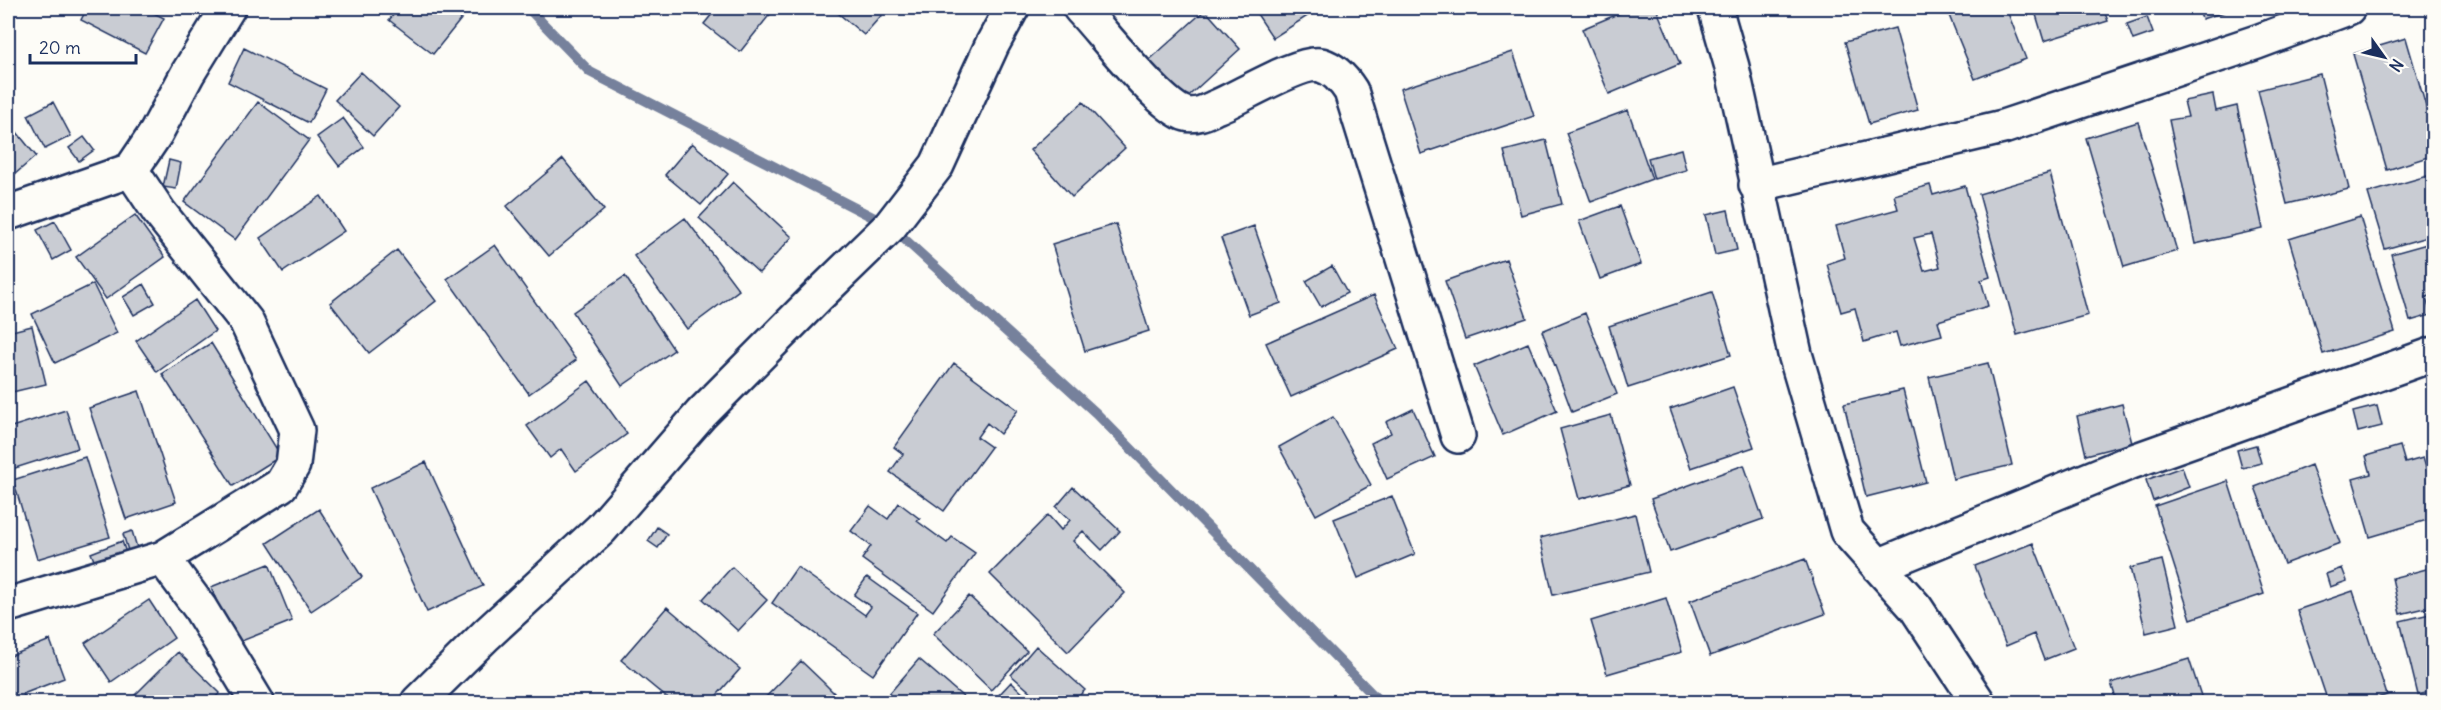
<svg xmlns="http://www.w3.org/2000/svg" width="2441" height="710" viewBox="0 0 2441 710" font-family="Delius,sans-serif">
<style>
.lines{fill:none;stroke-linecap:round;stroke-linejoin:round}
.stream{stroke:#76819c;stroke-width:10}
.building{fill:#c9ccd3;stroke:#1b2f5e;stroke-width:1.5;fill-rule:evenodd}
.minor-casing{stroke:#1b2f5e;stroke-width:38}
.minor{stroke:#fdfcf7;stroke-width:33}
</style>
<rect width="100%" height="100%" fill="#fdfcf7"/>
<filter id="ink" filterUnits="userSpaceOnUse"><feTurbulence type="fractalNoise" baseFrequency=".0167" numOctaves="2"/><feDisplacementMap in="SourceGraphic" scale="12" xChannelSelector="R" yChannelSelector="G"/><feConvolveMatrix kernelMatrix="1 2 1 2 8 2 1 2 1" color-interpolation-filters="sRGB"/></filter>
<g filter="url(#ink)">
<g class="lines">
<path class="stream" d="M528,8L590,72L890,226L1096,413L1380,702"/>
</g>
<path class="building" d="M87,8H144L164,18L145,53L81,20Z
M399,8H470L433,54L389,20Z
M717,8H775L740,52L704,24Z
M832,8H888L864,35Z
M1253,8H1320L1273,38Z
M1632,8H1656L1680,64L1609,94L1582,29Z
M1946,8H2006L2026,59L1975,79Z
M2034,8H2103L2108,21L2044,41Z
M2198,8H2226L2227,11L2202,19Z
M1205,10L1240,49L1182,102L1146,63Z
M2147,17L2153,33L2133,40L2127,24Z
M1895,28L1918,110L1869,124L1845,42Z
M2406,38L2434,134V155L2387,170L2353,54Z
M244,48L326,89L309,123L228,82Z
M1513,52L1534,116L1421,154L1400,89Z
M361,72L399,107L373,136L335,100Z
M2320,74L2349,189L2287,204L2258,90Z
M2213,95L2216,111L2237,106L2263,229L2195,244L2169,120L2188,117L2184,101Z
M53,102L71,136L45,149L28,115Z
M258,102L309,140L235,240L184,202Z
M1083,102L1125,148L1072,197L1030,150Z
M1628,110L1652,179L1591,202L1566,133Z
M343,118L364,147L339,166L317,137Z
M8,121L36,156L8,180Z
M2138,122L2177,251L2124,267L2086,138Z
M84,137L94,150L79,161L69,148Z
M1546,140L1562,204L1521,215L1504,151Z
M692,143L728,174L701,205L665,175Z
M1681,149L1686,170L1654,179L1648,158Z
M563,159L604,210L549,256L507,206Z
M169,160L181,163L176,189L163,187Z
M2050,173L2088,315L2017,335L1979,194Z
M2434,174V235L2385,249L2368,193Z
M733,182L792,237L759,273L699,218Z
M1930,185L1933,195L1965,186L1990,277L1981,280L1988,306L1938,321L1942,335L1900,346L1896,332L1864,342L1855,308L1841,312L1827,264L1845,258L1836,226L1898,209L1894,195ZM1931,234L1940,267L1924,271L1914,238Z
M321,196L344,231L283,272L260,238Z
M1620,206L1641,264L1600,279L1579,221Z
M1728,210L1737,250L1715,255L1706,215Z
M135,215L165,257L106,299L76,257Z
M2360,217L2395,332L2323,354L2289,239Z
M685,218L739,290L687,329L634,256Z
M55,221L71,250L53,260L37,230Z
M1116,224L1149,331L1085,351L1052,244Z
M1254,226L1281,303L1249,315L1221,238Z
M2434,242V295L2426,297L2431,315L2410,321L2391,254Z
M495,245L576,360L529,394L447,279Z
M397,250L436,301L369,353L330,303Z
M1506,259L1527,318L1465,339L1445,281Z
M1332,266L1347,293L1321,307L1306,281Z
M625,276L674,350L622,386L573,312Z
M93,284L117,333L55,363L32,314Z
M144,284L155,303L134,315L123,297Z
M1712,292L1731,355L1628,388L1609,326Z
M1374,295L1398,349L1291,397L1266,343Z
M195,300L215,331L157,372L136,341Z
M1585,313L1617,394L1572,412L1542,331Z
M32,326L46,384L8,393V332Z
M211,343L281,456L233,486L162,374Z
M1528,343L1557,411L1503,435L1474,366Z
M954,363L1018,410L1000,434L987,423L977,437L991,447L944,511L890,472L903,454L894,447Z
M1988,363L2012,465L1953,479L1929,377Z
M589,381L627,434L576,471L561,449L550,458L527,426Z
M1733,387L1754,447L1691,468L1670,409Z
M1903,390L1926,482L1866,497L1844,404Z
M139,391L176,502L126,519L89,408Z
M2122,404L2132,443L2086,455L2077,416Z
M2377,406L2382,426L2358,432L2353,412Z
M1413,409L1435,457L1387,479L1371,443L1391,433L1386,422Z
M66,410L78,448L9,470L8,428Z
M1611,415L1630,485L1579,499L1560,429Z
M1333,417L1371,485L1316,515L1279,447Z
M2256,445L2261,463L2242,468L2237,450Z
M2400,446L2405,463L2423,458L2434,493V518L2370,537L2353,479L2371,474L2366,456Z
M85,457L110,537L37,559L13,480Z
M426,462L483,586L427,612L370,488Z
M1744,465L1763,519L1670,552L1651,499Z
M2311,465L2340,543L2284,564L2255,487Z
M2182,467L2189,487L2153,501L2146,480Z
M2228,481L2264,594L2191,619L2155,506Z
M1073,487L1120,531L1102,550L1083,531L1073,541L1125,593L1068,652L990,574L1048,515L1061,530L1070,520L1056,507Z
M1392,496L1415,554L1358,578L1334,519Z
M899,503L920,519L917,521L947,543L952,537L975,553L933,611L862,559L871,546L851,531L870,506L888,519Z
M319,509L362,577L311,611L267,543Z
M1635,514L1649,572L1553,595L1540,538Z
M657,527L667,534L658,548L648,541Z
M132,531L138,551L129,554L123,534Z
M122,541L128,559L98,570L91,553Z
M2033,543L2074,648L2044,660L2034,634L2006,646L1975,566Z
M1805,559L1825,614L1710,656L1690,601Z
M2162,560L2178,625L2146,633L2130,568Z
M269,564L292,621L234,644L211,587Z
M732,567L767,600L738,631L703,599Z
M797,567L865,615L871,607L854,595L867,577L917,613L873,675L772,603Z
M2434,567V606L2400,614L2392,578Z
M2342,568L2347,581L2330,587L2326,574Z
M2353,591L2387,695L2364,702H2328L2297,610Z
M969,596L1027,651L991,690L933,634Z
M1666,598L1682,652L1607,674L1591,621Z
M149,600L174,638L111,682L85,643Z
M667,607L740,669L711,702H672L621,660Z
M2434,613V691L2418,695L2400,621Z
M50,640L64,678L23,694L27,702H8V657Z
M1036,646L1085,690L1073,702H1042L1011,675Z
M178,652L220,693L210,702H128Z
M919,659L969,702H882Z
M2189,659L2203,702H2117L2111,683Z
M801,661L823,682L843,702H761Z
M1011,682L1030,700L1033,702H1003L997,697Z"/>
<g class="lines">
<g class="minor-casing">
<path id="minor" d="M1080,8C1100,29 1161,108 1186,114C1196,117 1207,111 1216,107C1239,98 1300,60 1321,65C1334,69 1344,80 1351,91L1458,436
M1715,8L1732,67L1795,354L1847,531L1916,608L1978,702
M1756,185L2003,127L2257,42L2348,8
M8,213L131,170L156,133L188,73L228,8
M163,558L200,608L257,702
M1878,566L2131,462L2434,354
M8,605L163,558L281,485L293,465L297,430L246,321L159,212L131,170
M418,702L486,635L601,529L701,414L818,296L890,226L937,165L992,45L1012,8"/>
</g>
<use href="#minor" class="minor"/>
</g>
</g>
<rect width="2441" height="710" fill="none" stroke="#fdfcf7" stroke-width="30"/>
<rect x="15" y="15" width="2411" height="680" fill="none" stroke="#1b2f5e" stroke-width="2" filter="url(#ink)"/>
<g transform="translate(2384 57) rotate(124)" stroke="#fdfcf7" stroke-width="4.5" paint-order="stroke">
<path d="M0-4.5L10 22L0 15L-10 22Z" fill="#1b2f5e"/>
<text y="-9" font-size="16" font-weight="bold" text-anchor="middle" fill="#1b2f5e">N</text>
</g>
<path d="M30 54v9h106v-9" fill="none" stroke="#1b2f5e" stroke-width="3"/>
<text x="39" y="54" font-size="18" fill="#1b2f5e" stroke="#fdfcf7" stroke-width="4.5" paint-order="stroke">20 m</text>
</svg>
